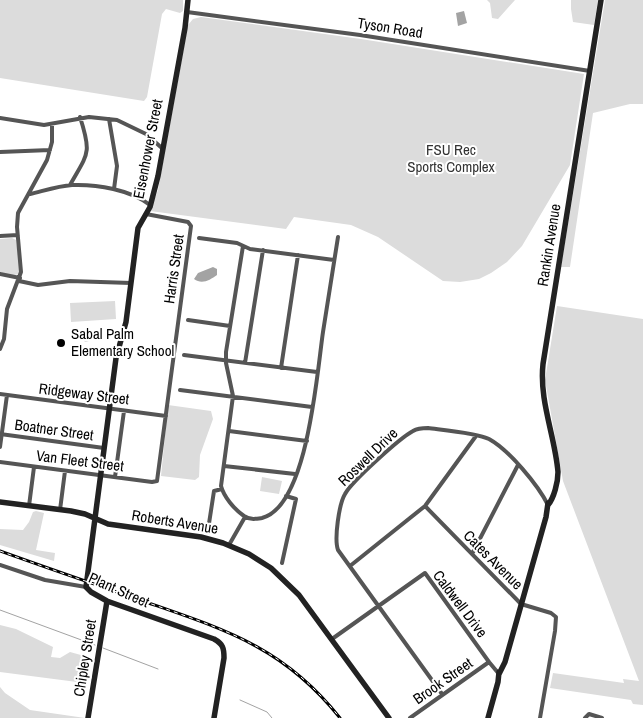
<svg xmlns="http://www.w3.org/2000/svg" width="643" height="718" viewBox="0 0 643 718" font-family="'Archivo Narrow',sans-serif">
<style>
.green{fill:#dcdcdc}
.water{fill:#a3a3a3}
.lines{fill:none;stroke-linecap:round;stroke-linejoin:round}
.stream{stroke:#a3a3a3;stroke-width:1}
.street{stroke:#555;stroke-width:4}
.secondary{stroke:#222;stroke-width:5.5}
.rail-casing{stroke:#000;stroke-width:3}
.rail{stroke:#fff;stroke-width:1;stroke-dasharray:4;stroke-linecap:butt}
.poi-dot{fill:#000;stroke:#fff;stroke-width:2}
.labels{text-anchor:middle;stroke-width:4;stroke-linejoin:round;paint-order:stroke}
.street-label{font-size:15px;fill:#000;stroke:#fff}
.park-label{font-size:15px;fill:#333;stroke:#fff}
.poi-label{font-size:15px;fill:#000;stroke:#fff;text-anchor:start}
</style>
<rect width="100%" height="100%" fill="#fff"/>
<path class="green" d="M0,0H183V11L180,13L166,9L162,14L147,97L144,101L0,78Z
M487,0H515L498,19L492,18L490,3Z
M571,0H598L594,25L573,22L571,9Z
M605,0H643V104H630L593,113L570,267H561Z
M201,17L361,39L584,74L570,165L522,246L507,262L491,273L479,279L460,282L443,281L378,237L351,225L294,217L286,229L150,211L158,190L188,25L193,19Z
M12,238L16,240L19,261V274C13,276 5,275 0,272V239Z
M115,301L116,319L71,322L70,303Z
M557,306L643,319V705L633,704L631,700L550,688L553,673L624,683L623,679L639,681L563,481L545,380Z
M92,331L95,332C95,337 89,342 85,342L81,337L87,332Z
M168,405L211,411L213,419L200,455L199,477L195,480L161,476Z
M262,477L282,481L279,494L260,491Z
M36,511L44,513L36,550L55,553L54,561L0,545V529L23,530L29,522L33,512Z
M0,625L16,629L53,647L51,657L60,658L70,652L88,657V677L86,681L77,682L0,672Z
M0,687L5,693L30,710L85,718H0Z"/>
<path class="water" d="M464,11L467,23L458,26L456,13Z
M213,267L217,269V275C210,280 202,285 194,279L198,273Z"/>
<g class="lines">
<path class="stream" d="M0,610L95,645
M103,648L158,669
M240,700L267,712L272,718"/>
<path class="street" d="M187,12L360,35L590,71
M0,118L44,125L89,117L117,120L146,134L163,149
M109,119L117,166L114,189
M0,152L50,150
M70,185C88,153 92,154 80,117
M30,194C43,191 58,186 72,185C97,184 131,190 150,205
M0,236L18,235
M199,238L237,243L250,249L334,260
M243,246L226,352V363L233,396L221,486C224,497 234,509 244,516C250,520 255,519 262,518C308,506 317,372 323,332C328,300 333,269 338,237
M0,274L20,278
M19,281L38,285L70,281L131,283
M188,320L230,326
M0,349L4,339L7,309L21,272L17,227L18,213L47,160L52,142V124
M184,355L317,372
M245,363L263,250
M281,368L298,255
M180,390L312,407
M0,394L166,416
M229,431L307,441
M0,434L104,448
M0,447L7,395
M0,462L152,482L157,481L191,226L188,222L146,214
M224,466L295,474
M115,477L124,411
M29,506L34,467
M425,506L521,604L551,613L556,617L555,631L540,718
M60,510L65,471
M208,530L214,491L222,489
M229,545L245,517
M472,554L518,465
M282,563L296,499L286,496
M0,565L45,580L86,587
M350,566L425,506L476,436
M332,639L425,573L489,662L499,674
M442,694L338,550C334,539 339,504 345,494C352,481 400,438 413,431C418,428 423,428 428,428C443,430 477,433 489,439C509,450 538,485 548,505
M410,718L489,662
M585,718L589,714L602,718"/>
<path class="secondary" d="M188,0L185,28L158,176L150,207L138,228L126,322L116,358L86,587L91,592L107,601L214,639C223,644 224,648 224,658L214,718
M0,502L71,511L85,514L108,524L201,537L223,543L249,554L271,568L299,595L389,718
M548,505C554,498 558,482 558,472C555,436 539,401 543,364L601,0
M499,674L505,662L546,517L548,503
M88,718L107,601
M488,718L498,682L499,672"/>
<g class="rail-casing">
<path id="rail" d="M0,551C47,568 94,584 140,600C223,629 283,646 340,718"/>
</g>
<use href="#rail" class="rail"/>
</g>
<circle class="poi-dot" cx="61" cy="343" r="5"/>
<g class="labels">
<g class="street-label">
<text transform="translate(390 28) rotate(9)" y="5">Tyson Road</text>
<text transform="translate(148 149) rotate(-79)" y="5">Eisenhower Street</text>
<text transform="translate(549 245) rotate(-81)" y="5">Rankin Avenue</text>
<text transform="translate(174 269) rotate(-82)" y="5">Harris Street</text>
<text transform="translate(84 394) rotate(7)" y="5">Ridgeway Street</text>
<text transform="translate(54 430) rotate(8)" y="5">Boatner Street</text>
<text transform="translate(368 457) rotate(-44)" y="5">Roswell Drive</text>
<text transform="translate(80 461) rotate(7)" y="5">Van Fleet Street</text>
<text transform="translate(175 522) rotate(9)" y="5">Roberts Avenue</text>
<text transform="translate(493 560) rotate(45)" y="5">Cates Avenue</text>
<text transform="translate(119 590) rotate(24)" y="5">Plant Street</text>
<text transform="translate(460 604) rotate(53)" y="5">Caldwell Drive</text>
<text transform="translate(85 658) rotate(-81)" y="5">Chipley Street</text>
<text transform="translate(443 681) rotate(-35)" y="5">Brook Street</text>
</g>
<g class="park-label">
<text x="451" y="155">FSU Rec<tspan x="451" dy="17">Sports Complex</tspan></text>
</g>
<g class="poi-label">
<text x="71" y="339">Sabal Palm<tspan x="71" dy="17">Elementary School</tspan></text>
</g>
</g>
</svg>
